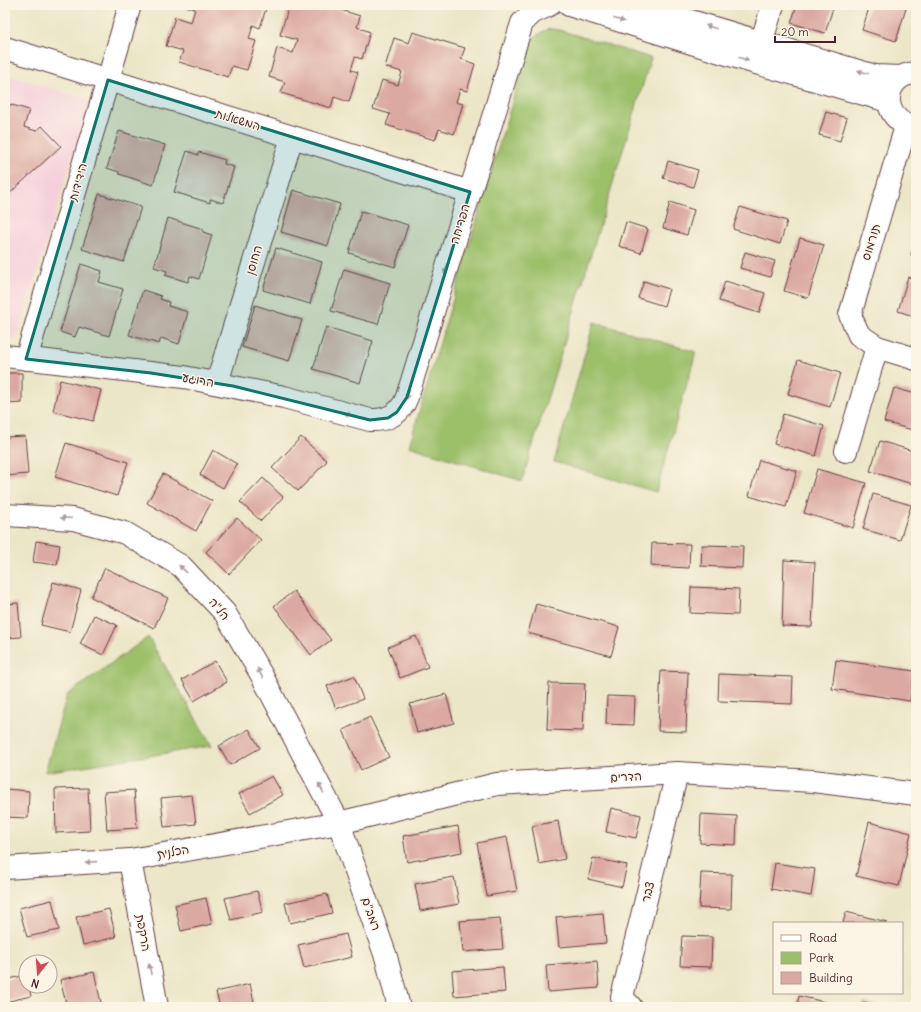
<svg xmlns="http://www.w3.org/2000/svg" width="921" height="1012" viewBox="0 0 921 1012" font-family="Delius,'Playpen Sans Hebrew',sans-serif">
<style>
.built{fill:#f5cfdb}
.green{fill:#9cc06a;stroke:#73704a}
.building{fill:#dba9a1}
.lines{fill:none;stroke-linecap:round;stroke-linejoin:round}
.minor-casing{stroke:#623d43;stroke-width:24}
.tertiary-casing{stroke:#623d43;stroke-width:24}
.minor{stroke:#fff;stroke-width:22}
.tertiary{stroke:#fff;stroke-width:22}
.oneway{fill:#ae9aa0}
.marked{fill:#0f766e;fill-opacity:0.2;stroke:#0f766e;stroke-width:3;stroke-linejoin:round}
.labels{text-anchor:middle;stroke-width:3;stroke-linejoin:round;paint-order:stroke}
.street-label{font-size:12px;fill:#4a1f2b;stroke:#fcf5e5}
</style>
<rect width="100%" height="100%" fill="#fcf5e5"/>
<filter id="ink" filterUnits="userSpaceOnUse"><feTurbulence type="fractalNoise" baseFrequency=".025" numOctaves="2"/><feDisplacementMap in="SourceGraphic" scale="8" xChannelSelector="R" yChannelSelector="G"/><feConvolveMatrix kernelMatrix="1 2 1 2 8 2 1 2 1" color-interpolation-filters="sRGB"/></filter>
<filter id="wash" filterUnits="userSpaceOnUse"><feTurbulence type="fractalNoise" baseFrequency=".012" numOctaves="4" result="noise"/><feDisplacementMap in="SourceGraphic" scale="16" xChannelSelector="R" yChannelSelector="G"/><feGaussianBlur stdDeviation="0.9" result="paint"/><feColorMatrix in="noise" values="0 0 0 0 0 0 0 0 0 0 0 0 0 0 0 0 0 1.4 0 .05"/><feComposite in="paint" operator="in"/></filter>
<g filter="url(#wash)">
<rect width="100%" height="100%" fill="#ece6c8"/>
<path class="built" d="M5,74L90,100L16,340L5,337Z"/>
<path class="green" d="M551,29L559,30L651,58L522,481L409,446L528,49C532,38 539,31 551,29Z
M594,322L696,352L656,492L554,462Z
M148,637L212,746L45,772L67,695Z"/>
<g id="blocks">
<path class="building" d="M183,5H267L260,28L253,25L249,39L256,41L247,70L232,66L228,77L179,62L183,51L166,46L175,17L191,22L195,9Z
M306,5H325L360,16L357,27L370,32L362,59L355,57L351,70L358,72L349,102L334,97L331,108L281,93L285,82L269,77L277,48L293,53L297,40L280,35L289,6L304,11Z
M797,5H834L825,33L791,23Z
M870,5H907L896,41L862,30Z
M413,32L465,48L461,59L475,64L467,91L460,89L456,102L463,104L454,134L439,129L435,140L386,125L390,114L373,109L382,80L398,85L402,72L385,67L394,38L409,43Z
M5,103L29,110L24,127L36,131L42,126L61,146L9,194L5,189Z
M826,112L847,118L840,141L819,135Z
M119,131L165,145L153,185L119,174V172L107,168Z
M187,151L198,155L199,152L225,160L224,164L234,167L223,203L210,199V203L174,192Z
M668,161L698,170L693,187L663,178Z
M293,190L340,204L328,246L281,232Z
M99,194L141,207L124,262L82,249Z
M670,202L694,210L687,235L663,228Z
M740,207L787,221L780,244L733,229Z
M361,211L408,225L395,267L349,253Z
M168,218L203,229V232L212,235L199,279L190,276L188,282L165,275L167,271L154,267Z
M626,222L648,229L641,253L619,246Z
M800,238L824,245L808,298L784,291Z
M916,240V256L911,255Z
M276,248L322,262L310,304L263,290Z
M745,252L775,261L770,277L740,268Z
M81,264L102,271L99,282L123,289L109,336L79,327L75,337L60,332Z
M344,269L390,283L378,324L331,311Z
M908,277L916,279V317L898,311Z
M644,281L669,289L664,306L638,298Z
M725,281L765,293L759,313L719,301Z
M143,290L161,296L160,299L169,302L168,306L188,312L179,344L161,338L159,344L129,335Z
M255,305L302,320L289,361L242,347Z
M326,327L373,341L360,383L313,369Z
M798,360L840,373L830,407L788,394Z
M5,373H22V403L5,404Z
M60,380L101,390L93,421L53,411Z
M894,388L916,394V431L884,422Z
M783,414L824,426L816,456L774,444Z
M25,436L28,474L5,476V437Z
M301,437L327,461L298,491L272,468Z
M880,441L916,452V471L912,484L870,471Z
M66,443L128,462L117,496L55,477Z
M213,450L237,464L223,488L200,475Z
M759,460L797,471L786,507L749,496Z
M817,469L866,483L853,528L804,513Z
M163,474L212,501L196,531L147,503Z
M263,478L283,497L261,521L240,502Z
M873,494L911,505L900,540L863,529Z
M237,518L261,540L229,574L206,552Z
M36,541L60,545L57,565L33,562Z
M652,543L690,544L689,568L651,566Z
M702,545L743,546L742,568L701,566Z
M784,560L815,562L812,627L782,626Z
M105,568L168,598L154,628L91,597Z
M53,582L81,590L70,632L41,625Z
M691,587L739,589L738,615L690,613Z
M294,591L331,640L311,655L274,606Z
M18,603L21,637L5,638V604Z
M536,604L619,627L611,656L528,633Z
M94,615L117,625L103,655L80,644Z
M416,636L428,667L400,678L388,647Z
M836,660L915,671L910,701L832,689Z
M215,661L227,682L194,701L182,680Z
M661,671L688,672L686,732L658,731Z
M719,674L793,677L792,704L718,701Z
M354,676L363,699L336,709L327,686Z
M549,683L585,684L583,731L547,730Z
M446,694L454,723L417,733L410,704Z
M607,696L635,697L634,725L606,724Z
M370,717L389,757L361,770L343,730Z
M249,729L260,748L230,765L219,746Z
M272,776L283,795L250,813L239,794Z
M88,788L90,831L56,833L55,789Z
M5,789L29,791L28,818L5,817Z
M134,790L137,828L107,830L104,792Z
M192,795L196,824L164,827L161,798Z
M611,808L641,815L636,838L606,832Z
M701,814L737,816L736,845L700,843Z
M558,821L565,859L539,864L532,826Z
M869,822L911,833L899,886L856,876Z
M458,826L462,852L407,862L403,836Z
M507,837L517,891L487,896L477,843Z
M593,858L627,865L622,887L588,879Z
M775,863L815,869L811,896L771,889Z
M701,873L732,874L731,909L699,908Z
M454,877L459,904L420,911L415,884Z
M257,891L263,912L231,920L225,898Z
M327,894L332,913L290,923L285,903Z
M206,898L212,924L181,931L175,905Z
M52,900L59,930L27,937L19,908Z
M109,909L116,937L83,945L76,917Z
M846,912L887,922L886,923H843Z
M603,913L606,943L559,947L556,917Z
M500,918L503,949L463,952L460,921Z
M346,934L352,957L304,968L298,945Z
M682,936L712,937L711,967L680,966Z
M597,961L599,988L548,992L546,965Z
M503,967L505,992L454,996L452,971Z
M94,972L102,1007H67L60,980Z
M26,975V986H29L31,996L5,1002V980Z
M250,984L255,1007H220L216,992Z
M799,996L833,1004L832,1007H797Z
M863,1002L882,1006V1007H862Z"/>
</g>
</g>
<g filter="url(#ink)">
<use href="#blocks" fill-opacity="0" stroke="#623d43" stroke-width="1"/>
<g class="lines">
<g class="minor-casing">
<path id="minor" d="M761,43L773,5
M5,48L470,192
M906,126L850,315L859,335L877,347L916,359
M5,356L184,377L284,397L370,420C387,421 401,414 407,397L522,23L532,13L549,5
M26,359L130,5
M217,383L292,137
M846,451L877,347
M130,860L157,1007
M5,868L130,860L339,823
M631,1007L622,997L677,773"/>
</g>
<g class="tertiary-casing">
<path id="tertiary" d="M569,5L756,63L888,101
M637,5L875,76L901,77
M916,73C882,74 878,121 916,128
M5,515L73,519L125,533L181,566L225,613L261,674L339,823L386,957L399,1007
M339,823L497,784L677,773L813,781L916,794"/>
</g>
<use href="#minor" class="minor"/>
<use href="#tertiary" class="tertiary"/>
</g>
<defs><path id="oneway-solid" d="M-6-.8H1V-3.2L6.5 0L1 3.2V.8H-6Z"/></defs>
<g class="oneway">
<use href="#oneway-solid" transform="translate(619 20) rotate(17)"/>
<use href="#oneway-solid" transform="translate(711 27) rotate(-163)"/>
<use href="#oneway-solid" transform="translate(744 59) rotate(18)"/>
<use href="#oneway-solid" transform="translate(863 72) rotate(-164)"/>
<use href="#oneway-solid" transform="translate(446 269) rotate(107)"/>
<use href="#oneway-solid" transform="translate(408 394) rotate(108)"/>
<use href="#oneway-solid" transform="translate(350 415) rotate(-165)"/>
<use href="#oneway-solid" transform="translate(66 518) rotate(-177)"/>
<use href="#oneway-solid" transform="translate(183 569) rotate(-136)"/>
<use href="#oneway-solid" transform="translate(260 673) rotate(-119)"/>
<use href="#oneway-solid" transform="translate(321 788) rotate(-118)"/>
<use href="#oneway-solid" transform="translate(91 862) rotate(176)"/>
<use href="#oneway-solid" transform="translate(150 969) rotate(-100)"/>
</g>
</g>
<path class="marked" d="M108,80L470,192L407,397L397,412L388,418L370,420L233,386L151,373L26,359Z"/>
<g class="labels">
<g class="street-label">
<text transform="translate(238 120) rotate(17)" y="4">המשאלות</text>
<text transform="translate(78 182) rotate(-74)" y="4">הידידות</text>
<text transform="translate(460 224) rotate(-73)" y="4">הפריחה</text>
<text transform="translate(871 242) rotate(-73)" y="4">תורמוס</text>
<text transform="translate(254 260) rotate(-73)" y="4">החוסן</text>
<text transform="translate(198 380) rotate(10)" y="4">הרוגע</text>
<text transform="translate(219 609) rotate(51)" y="4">הל"ה</text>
<text transform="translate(626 777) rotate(-3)" y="4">הדרים</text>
<text transform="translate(173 852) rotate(-10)" y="4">הכלנית</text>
<text transform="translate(648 892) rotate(-76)" y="4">צבר</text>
<text transform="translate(371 914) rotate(71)" y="4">רמב"ם</text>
<text transform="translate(143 933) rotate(80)" y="4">הרקפת</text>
</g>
</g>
<rect width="921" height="1012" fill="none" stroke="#fcf5e5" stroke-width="20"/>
<rect x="773" y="922" width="130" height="72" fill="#fcf5e5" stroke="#b59f9b"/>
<rect x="781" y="935" width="20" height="6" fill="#ffffff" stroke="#b59f9b"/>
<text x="809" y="942" font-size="12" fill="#4a1f2b">Road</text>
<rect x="781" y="952" width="20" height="12" fill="#9cc06a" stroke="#b59f9b"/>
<text x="809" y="962" font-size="12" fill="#4a1f2b">Park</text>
<rect x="781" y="972" width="20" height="12" fill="#dba9a1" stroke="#b59f9b"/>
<text x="809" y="982" font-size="12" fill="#4a1f2b">Building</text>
<g transform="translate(38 974) rotate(197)"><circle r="19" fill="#fcf5e5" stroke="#b59f9b"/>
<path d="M0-3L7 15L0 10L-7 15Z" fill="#d1495b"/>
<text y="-6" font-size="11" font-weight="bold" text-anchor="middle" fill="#4a1f2b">N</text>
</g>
<path d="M775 36v6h60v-6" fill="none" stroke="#4a1f2b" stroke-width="2"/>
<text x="781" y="36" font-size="12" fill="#4a1f2b" stroke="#fcf5e5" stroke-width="3" paint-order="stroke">20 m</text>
</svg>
